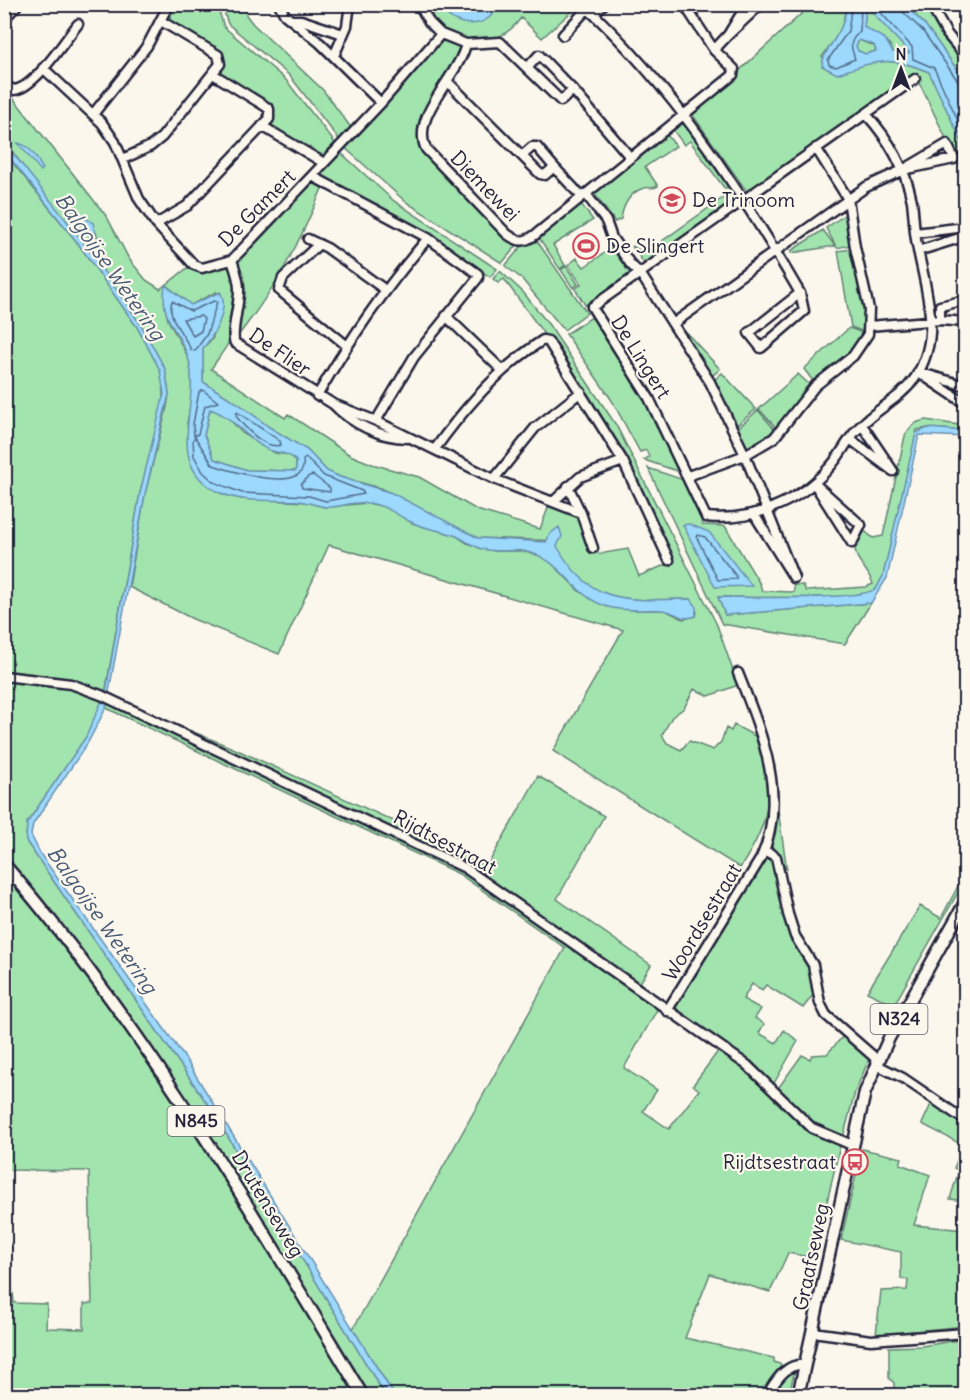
<svg xmlns="http://www.w3.org/2000/svg" width="970" height="1400" viewBox="0 0 970 1400" font-family="Delius,sans-serif">
<style>
.green{fill:#a2e4ae;stroke:#628374;stroke-width:1.5;fill-rule:evenodd}
.water{fill:#9cd9fd;stroke:#6b90af;stroke-width:1.5;fill-rule:evenodd}
.lines{fill:none;stroke-linecap:round;stroke-linejoin:round}
.shore{stroke:#536b89;stroke-width:1.5}
.minor-casing{stroke:#22223b;stroke-width:13}
.major-casing{stroke:#22223b;stroke-width:15}
.minor{stroke:#fbf7ec;stroke-width:8}
.major{stroke:#fbf7ec;stroke-width:10}
.labels{text-anchor:middle;stroke-width:4.5;stroke-linejoin:round;paint-order:stroke}
.shield{fill:#fbf7ec;stroke:#636270;stroke-width:1.5}
.shield-label{font-size:18px;font-weight:bold;fill:#22223b}
.street-label{font-size:20px;fill:#22223b;stroke:#fbf7ec}
.poi-label{font-size:20px;fill:#22223b;stroke:#fbf7ec;text-anchor:start}
.water-label{font-size:21px;font-style:italic;fill:#475975;stroke:#fbf7ec}
</style>
<rect width="100%" height="100%" fill="#fbf7ec"/>
<filter id="ink" filterUnits="userSpaceOnUse"><feTurbulence type="fractalNoise" baseFrequency=".0167" numOctaves="2"/><feDisplacementMap in="SourceGraphic" scale="12" xChannelSelector="R" yChannelSelector="G"/><feConvolveMatrix kernelMatrix="1 2 1 2 8 2 1 2 1" color-interpolation-filters="sRGB"/></filter>
<g filter="url(#ink)">
<path class="green" d="M176,5H217L224,27L286,80L335,143L321,157L268,125L272,112L219,74L224,60L222,55L168,22Z
M222,5H245L246,15L253,24L323,90L352,129L341,142L290,76L228,24Z
M423,5L497,9L499,5H579L542,38L521,18C492,57 443,44 423,5Z
M811,5H846L842,29L822,57L850,69C879,57 901,60 929,72L965,149V178L915,74L748,193L692,114Z
M866,5L910,53L893,52L890,45L864,27Z
M905,5H925L947,39L965,59V66L958,71L926,26Z
M441,39L465,47L419,136L421,147L499,231L509,241L519,243L502,263L406,202L344,147Z
M859,40L874,46L876,51L866,54L858,51L856,46Z
M14,99L107,217L129,259L146,280L160,289L165,285V308L168,320L189,359L191,372L193,391L187,423L192,466L210,487L241,499L308,502L325,507L368,503L390,508L412,523L455,535L467,543L494,551H521L546,557L579,591L632,610H665L683,619L696,616L697,612L690,599C628,600 591,607 556,546L559,541L478,538L380,488L340,477L327,471L307,450L269,427L239,404L203,382V348L213,338L216,292L191,305L166,285L191,265L199,270L229,263C237,285 240,319 229,342C224,351 217,360 211,369L285,418L288,414L350,455L372,464L419,477L477,510L540,529L550,503L579,516L591,551L597,550L599,554L628,549L639,576L672,562C639,458 567,366 504,279L498,283L493,279L500,271L523,292L549,325L616,425L717,625L738,685L709,696L694,689L684,708L672,717L662,735L667,743L681,750L689,741L713,750L721,742L726,728L731,731L734,725L757,737C775,792 772,820 740,868L553,751L623,630L329,545L279,654L193,619L129,587L145,494L167,407L169,394L165,369L141,325L5,142L4,106ZM69,208C89,216 97,227 100,249Z
M685,121L730,184L725,189L690,141L684,145L673,130Z
M667,135L676,146L645,167L658,186C651,190 651,186 644,188C630,192 623,205 621,219L615,222L594,193Z
M4,152L77,242L137,327L160,370L163,383V407L140,493L105,694L72,682L5,670Z
M340,152L394,201L497,269L490,277L426,232L319,175Z
M311,181L323,186C300,243 276,287 238,336L244,294L236,259Z
M734,190L739,198L645,265L632,246L645,253Z
M581,204L593,220L553,245L565,265L560,269L539,238Z
M847,213L850,245L837,248L826,228Z
M823,230L835,246L791,253V251Z
M537,241L587,313L564,330L521,278L505,266L521,247Z
M612,248L631,275L587,308L575,289L581,284L568,265L577,258L584,267Z
M851,249L866,315L864,332L851,327L838,251Z
M566,266L578,284L573,288L561,270Z
M592,317L646,401L683,473L644,460L649,457L646,450L640,452L611,399L566,334Z
M849,328L863,333C853,355 831,366 813,381L804,369Z
M683,329L720,369L711,377Z
M722,373L756,409L737,425L713,381Z
M798,374L810,385L777,429L759,409Z
M210,409L225,414L242,433L275,453L291,455L296,461V471L247,470L214,459L204,435Z
M758,410L775,430L748,448L738,428Z
M926,420L965,426V431L928,428L917,430L883,576L876,589C858,601 746,597 718,597L725,615L871,603L845,644L722,624L648,468L684,480L703,525L725,526L760,584L762,591L794,592V585H803L806,591L866,587L873,584L872,581C860,555 847,560 862,529L873,538L883,536L905,436C910,426 914,422 926,420Z
M4,677L57,685L103,701L86,737L27,823L26,841L211,1109L385,1395H367L162,1064L87,958L5,858Z
M107,702L477,878L658,1008L624,1068L657,1090L643,1111L669,1129L699,1090L693,1085L719,1050L767,1087L802,1125L840,1146L814,1258L788,1253L770,1292L710,1274L685,1338L774,1358V1362L782,1365L758,1395H394L353,1329L565,948L459,874L106,708Z
M145,712L235,749L482,861L477,872Z
M538,776L604,816L557,899L651,965L638,986L482,875Z
M777,803L787,870L773,850L772,844Z
M765,856L773,858L788,930L810,964L816,991L803,1008L766,985L762,990L752,984L743,999L761,1009L755,1018L764,1024L759,1033L776,1043L784,1030L798,1041L773,1085L673,1012L672,1003Z
M4,871C141,1033 247,1215 357,1395H5V1282L12,1281L14,1303L47,1304L46,1328L84,1329V1304L92,1303L89,1171L5,1170Z
M965,873V880L894,1005L867,992L920,906L941,918Z
M844,1035L870,1057L855,1092L843,1138L810,1124L779,1091V1087L802,1055L810,1059L812,1055L827,1054Z
M932,1102L965,1124V1201L950,1199L959,1170L954,1168L963,1145L922,1124Z
M862,1149L902,1158L900,1164L930,1175L914,1225L965,1230V1326L876,1335L881,1291L907,1290L908,1280L901,1279V1252L841,1240Z
M965,1339V1395H894V1383L889,1378V1347L922,1346Z
M795,1369L789,1395L767,1396L781,1377Z"/>
<path class="water" d="M439,5V4L499,5C487,31 453,29 439,5Z
M846,5H905L926,26L965,81V149L929,72C890,55 875,61 837,74L822,66C822,49 846,34 846,5ZM866,6L909,52V53L893,52L885,39L864,27ZM859,40L874,45L876,51L866,54L858,51L856,46Z
M4,142L81,239L141,325L165,369L169,394L145,494L106,708L87,744L33,824L31,835L41,855L185,1058L394,1395H385L211,1109L26,841L27,823L86,737L106,691L140,493L164,394L160,370L137,327L77,242L5,152Z
M18,143C31,146 36,158 43,169L41,171Z
M68,206L93,223L100,251Z
M165,285L191,305L220,292C230,308 214,336 203,348V382L239,404L269,427L307,450L327,471L340,477L392,493L478,538L546,542L550,534L559,527L562,536L557,546C591,607 628,600 691,599L696,606V616C682,622 675,611 662,610C644,609 626,612 608,607C570,596 564,558 523,551C510,549 496,553 482,549C472,546 464,539 454,535C440,530 424,529 411,522C395,514 385,504 366,503C352,501 339,508 326,507C317,506 308,502 299,501C270,499 237,505 211,488C166,459 200,404 189,361C182,331 159,324 165,285ZM210,409C232,416 243,435 263,447C275,455 287,450 296,461V471L247,470L214,459L204,435Z
M928,428L965,431V437L919,435L887,578L871,603L725,615L718,597C746,597 858,601 876,589L883,576L916,433Z
M689,524L709,532L752,586L715,587L683,525Z"/>
<g class="lines">
<path class="shore" d="M852,4L848,31L828,60L829,65L836,67L855,59C851,47 848,41 860,32L861,4
M873,4L912,47L913,59L934,68L966,138
M900,4L902,11L922,30L958,81L966,84
M172,301L191,311L214,301L217,302L207,334L195,351L191,350C185,335 166,318 172,301Z
M201,316L204,319L201,331L193,336L183,319Z
M203,390L218,402L205,406L198,434L194,436L193,424L199,392Z
M237,412L280,441L281,445C265,450 245,428 236,416Z
M195,437L213,465C231,471 309,496 303,460L306,458L324,476L362,491L364,494L326,501L309,496L242,493L214,482L203,472L194,456L193,440Z
M309,476L313,475L330,488V492L302,488L301,484Z
M698,535L705,537L736,576V579L718,580L697,538Z"/>
<g class="minor-casing">
<path id="minor" d="M279,4L285,15L320,43L381,103
M583,4C673,87 739,188 800,293L749,333L761,348L804,311L800,293
M930,4L947,34L966,57
M593,14L604,4
M4,19L18,4
M292,20H301L343,34
M441,34L466,44L500,42L561,101L573,90L630,157
M563,35L587,9
M728,35L761,4
M466,44C459,76 410,116 426,149L507,234C518,242 524,243 535,235L733,75L734,69L714,50L684,4
M714,50L728,35L747,4
M334,56L347,26L350,4
M528,67L539,55L573,90
M43,68L102,123L115,142L139,199L156,224L194,265L202,268L232,260L381,103L441,34L429,22L419,4
M447,81L540,174L545,175L554,167L582,197
M4,85L14,90C35,88 65,40 78,24
M94,113L147,46L169,4
M866,114C889,139 905,167 912,201C914,217 914,234 918,250C927,295 942,336 915,378C899,401 871,411 855,432C845,444 839,458 828,469C798,503 750,522 706,517L649,398L592,307L915,79
M262,126L324,163
M947,144L954,159L903,170Z
M523,155L532,147H537L554,167
M123,159L151,146L162,137L220,64L218,55L161,21
M312,176L428,238L478,274V278L414,357L376,421
M586,194L606,221L612,238L631,265L640,273L710,382L745,455L794,578L754,514
M156,224L187,206L269,119V109L265,106L213,74
M915,233L966,227
M308,239L327,248L384,289
M319,244L283,278L279,290L346,345
M918,251L966,236
M232,260C235,269 239,279 239,289C240,303 230,334 235,343L333,404
M446,316L503,371
M940,320V306L966,300
M674,323L866,187L903,170
M869,326L940,320L966,322
M966,386L918,372L966,404
M317,396C352,336 384,290 428,238
M407,438C380,438 351,423 333,404L376,421L494,479L581,513L593,548
M850,439L893,471L862,425
M435,449C465,407 499,368 543,340L548,341L623,461L669,560
M688,476L745,455L774,438L815,386L853,356L868,334L869,309L855,247L848,199L816,148
M494,479L535,428L581,392
M814,483L861,525L852,543Z
M568,486L581,513
M554,501L580,477L623,461
M4,676L71,684L101,695L465,868L747,1065L812,1128L852,1145
M765,850L776,857L788,914L795,936L813,965L820,1003L826,1015L873,1056L881,1067L903,1078L966,1121
M667,1011L761,858C789,797 761,731 738,673
M4,1247H5
M813,1332L871,1340L966,1333
M766,1396C776,1381 785,1363 805,1365"/>
</g>
<g class="major-casing">
<path id="major" d="M4,864C145,1027 252,1212 363,1396
M798,1396L865,1092L889,1038L966,901"/>
</g>
<use href="#minor" class="minor"/>
<use href="#major" class="major"/>
</g>
</g>
<defs>
<g id="school-ring" transform="scale(1.35)"><circle r="9.5" fill="#fbf7ec" stroke="#d1495b" stroke-width="1.5"/><path d="M0-5L7-2L0 1L-7-2ZM-4 1L0 2.5L4 1V4Q0 6-4 4Z" fill="#d1495b"/></g>
<g id="stadium-ring" transform="scale(1.35)"><circle r="9.5" fill="#fbf7ec" stroke="#d1495b" stroke-width="1.5"/><path d="M0-5a6.5 5 0 1 0 0 10a6.5 5 0 1 0 0-10ZM-3.5-1.8h7v3.6h-7Z" fill="#d1495b"/></g>
<g id="bus-ring" transform="scale(1.35)"><circle r="9.5" fill="#fbf7ec" stroke="#d1495b" stroke-width="1.5"/><path d="M-5-6H5V4H4V6H2V4H-2V6H-4V4H-5ZM-3.5-4V0h7V-4ZM-3.5 1.2v1.5H-2V1.2ZM2 1.2v1.5H3.5V1.2Z" fill="#d1495b"/></g>
</defs>
<g fill-rule="evenodd">
<use href="#school-ring" x="672" y="200"/>
<use href="#stadium-ring" x="586" y="246"/>
<use href="#bus-ring" x="855" y="1162"/>
</g>
<g class="labels">
<g class="shield">
<rect x="870.5" y="1004" width="57" height="30" rx="4.5"/>
<rect x="167.5" y="1106" width="57" height="30" rx="4.5"/>
</g>
<g class="shield-label">
<text x="899" y="1025">N324</text>
<text x="196" y="1127">N845</text>
</g>
<g class="street-label">
<text transform="translate(485 186) rotate(46)" y="7">Diemewei</text>
<text transform="translate(257 208) rotate(-45)" y="7">De Gamert</text>
<text transform="translate(280 352) rotate(34)" y="7">De Flier</text>
<text transform="translate(641 357) rotate(58)" y="7">De Lingert</text>
<text transform="translate(445 842) rotate(28)" y="7">Rijdtsestraat</text>
<text transform="translate(702 922) rotate(-59)" y="7">Woordsestraat</text>
<text transform="translate(268 1204) rotate(59)" y="7">Drutenseweg</text>
<text transform="translate(811 1257) rotate(-78)" y="7">Graafseweg</text>
</g>
<g class="poi-label">
<text x="692" y="207">De Trinoom</text>
<text x="606" y="253">De Slingert</text>
<text x="836" y="1169" text-anchor="end">Rijdtsestraat</text>
</g>
<g class="water-label">
<text transform="translate(110 267) rotate(55)" y="7">Balgoijse Wetering</text>
<text transform="translate(102 920) rotate(55)" y="7">Balgoijse Wetering</text>
</g>
</g>
<rect width="970" height="1400" fill="none" stroke="#fbf7ec" stroke-width="24"/>
<rect x="12" y="12" width="946" height="1376" fill="none" stroke="#22223b" stroke-width="2" filter="url(#ink)"/>
<g transform="translate(901 69)" stroke="#fbf7ec" stroke-width="4.5" paint-order="stroke">
<path d="M0-4.5L10 22L0 15L-10 22Z" fill="#22223b"/>
<text y="-9" font-size="16" font-weight="bold" text-anchor="middle" fill="#22223b">N</text>
</g>
</svg>
